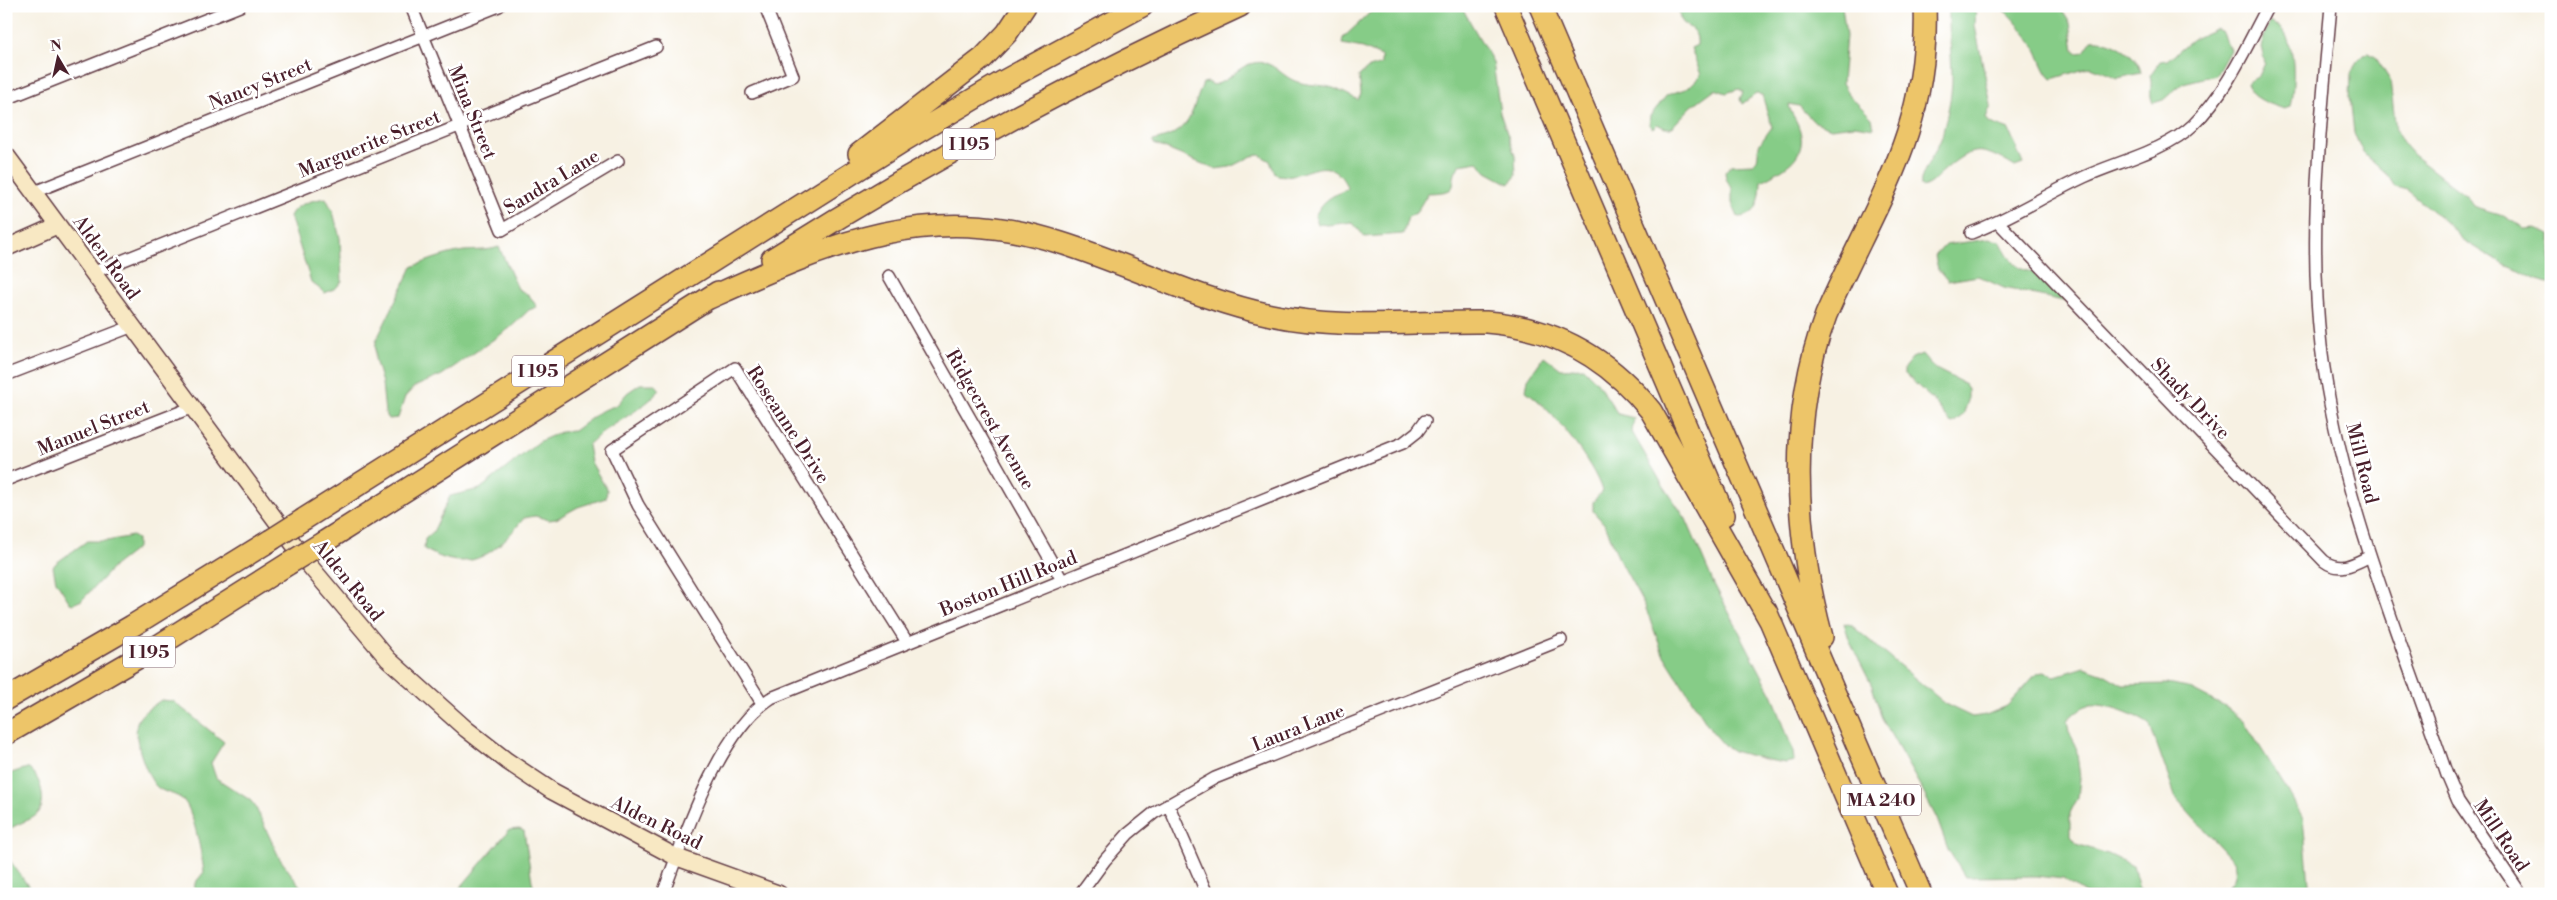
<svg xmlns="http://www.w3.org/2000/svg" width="2557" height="900" viewBox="0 0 2557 900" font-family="'Libre Bodoni',serif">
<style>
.green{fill:#86cc87;stroke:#687659}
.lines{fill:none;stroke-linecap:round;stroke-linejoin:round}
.street-casing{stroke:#643e47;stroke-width:14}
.secondary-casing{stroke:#643e47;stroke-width:19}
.highway-casing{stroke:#643e47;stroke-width:24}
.street{stroke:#fff;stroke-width:11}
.secondary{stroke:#f8e8c3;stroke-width:16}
.highway{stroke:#edc569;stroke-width:21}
.highway-bridge-casing{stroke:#643e47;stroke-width:24;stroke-linecap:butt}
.highway-bridge{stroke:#edc569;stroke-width:21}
.labels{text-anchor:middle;stroke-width:5;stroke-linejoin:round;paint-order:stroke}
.shield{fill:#fff;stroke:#80626b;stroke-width:1}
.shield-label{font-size:18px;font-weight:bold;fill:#4a1f2b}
.street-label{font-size:19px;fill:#4a1f2b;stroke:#fff}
</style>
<rect width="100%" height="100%" fill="#fff"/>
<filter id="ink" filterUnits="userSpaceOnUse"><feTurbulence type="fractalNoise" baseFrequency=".02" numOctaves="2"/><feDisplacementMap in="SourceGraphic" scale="10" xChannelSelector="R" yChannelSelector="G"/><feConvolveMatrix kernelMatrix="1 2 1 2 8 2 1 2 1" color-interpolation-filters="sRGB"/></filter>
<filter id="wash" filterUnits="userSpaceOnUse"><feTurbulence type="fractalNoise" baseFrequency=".0096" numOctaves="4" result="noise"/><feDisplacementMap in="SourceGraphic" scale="20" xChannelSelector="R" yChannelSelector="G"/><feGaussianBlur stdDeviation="1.12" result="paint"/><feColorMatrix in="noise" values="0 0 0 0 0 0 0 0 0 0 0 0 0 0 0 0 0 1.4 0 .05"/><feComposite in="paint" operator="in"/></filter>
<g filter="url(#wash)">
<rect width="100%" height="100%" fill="#f7f1e3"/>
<path class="green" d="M1377,6H1461L1493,62L1500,113L1515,156L1516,176L1509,184L1487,172L1478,162L1460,165C1445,184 1467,192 1428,193L1416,213L1408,217L1403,234L1365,237L1352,222L1328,225L1318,224L1315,216C1323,200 1331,196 1348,189C1329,145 1303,184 1275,174L1270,161L1260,155L1252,156L1230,167L1215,169L1154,144L1153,141C1192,132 1189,117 1203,83L1208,82L1214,85C1230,81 1239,65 1254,63C1272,59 1280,75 1295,81C1307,86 1322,84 1333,88C1342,91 1350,96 1358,100L1361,94L1359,76L1367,69L1381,64V56L1363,48L1342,44L1343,38Z
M1679,6H1842L1846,36L1842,83L1849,95L1872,118L1874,128L1854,125L1831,128L1813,121L1799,106L1789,104C1790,113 1795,117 1798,125C1811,157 1784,169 1761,181C1760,198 1759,217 1738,217L1732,203V188L1726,179L1725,172L1731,165L1753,164L1757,160L1759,145L1772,127L1762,95L1756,94L1742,104L1740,99L1743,92L1739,89L1726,93L1715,89L1692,106L1671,128H1665L1657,124L1653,128L1649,125L1650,116L1667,95L1688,88L1701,75L1691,48L1697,45C1699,21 1677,33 1679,6Z
M1949,6H1976L1975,26L1991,105L1986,118L1990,123L2009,130L2023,164L2015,167C1980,145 1971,146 1940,174C1934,180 1929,186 1921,187C1918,172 1940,150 1943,132C1947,115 1952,96 1952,79C1952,55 1948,31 1949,6Z
M1997,6H2059L2070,23L2074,50L2078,53L2084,52L2092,40C2110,38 2139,54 2141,73L2118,78L2091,67L2052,79C2045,73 2041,60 2037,51C2031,40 2009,11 1997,6Z
M2269,22C2272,24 2277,25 2279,27C2298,41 2294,88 2290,107L2284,109C2271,104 2250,99 2247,83L2259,76L2265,63L2261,47Z
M2215,29L2221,31L2230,50L2216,75L2183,83L2163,100L2153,103C2148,93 2153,86 2150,75L2160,61L2167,60L2193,39Z
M2368,53L2376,58L2390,80L2396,130L2405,146L2413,155L2466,196L2473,206L2500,214L2525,229L2536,228L2551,234V284C2533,280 2520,269 2504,265L2462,239L2448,224L2407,190L2395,187L2388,176L2363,153L2354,133L2350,96L2351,74L2357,61L2364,54Z
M326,198L333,212L340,238L342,281L336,288L325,293L311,282L290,216C296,203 314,200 326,198Z
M1989,239L2000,241C2012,263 2018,274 2045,272L2067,298L2063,301L2004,288L1978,276L1948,281L1938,269L1935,256L1945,245Z
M499,247L518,289L529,295L537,307L529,310L510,328L442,375L414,387L405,397L398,418L389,419L385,413L382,383L375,359L376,341L412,267C429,260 445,254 464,251C476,250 487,251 499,247Z
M1922,354L1934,368L1965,384L1968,389V401L1963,415L1953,423L1950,422L1934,401L1904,373V368L1912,358Z
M1544,356L1561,369L1583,368L1597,382L1618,414L1634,418L1632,432L1661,482L1686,519L1714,584L1773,696L1793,751L1794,761L1785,763L1768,760L1733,751L1724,745L1711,730L1663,654L1645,606L1618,557L1606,526L1593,511V502L1602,491C1594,463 1550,407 1526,391L1528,379Z
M640,384H655L660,390C640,413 610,423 588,445L591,462L607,490L606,498L578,507L556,519L549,520L535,516L524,518C495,554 470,576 424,549L425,539L433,532L450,496L480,489L540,441L561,432L574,431L601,411L617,405L627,393Z
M132,536L137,539V548L115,565L82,600L73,604L70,603L56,581L53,567L56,563L87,541H107Z
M1844,623L1851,625L1947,705L1972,717L1986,715L2007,706L2037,673L2044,672L2055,676L2084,667L2104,674L2123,685L2166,684L2188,688L2227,708L2245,723L2288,791L2303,818L2310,894H2222C2233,882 2239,877 2233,861L2176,799L2150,725C2137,715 2107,703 2090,705C2081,706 2074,714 2067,720L2069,732L2076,745L2080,778L2078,797L2070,813V836L2076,844L2108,854L2133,866L2139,889L2146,894H2086L2063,879L2037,876L1965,877L1948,849L1937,819L1919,784L1882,719L1872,686L1850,642Z
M161,700L173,701L224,742L211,763L216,778L250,800L255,806L280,859L306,894H194L195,883L204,872C202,856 194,814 185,802C177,792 162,794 155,785C146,774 131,733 138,720C143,711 153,706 161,700Z
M23,769H29C37,776 40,782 42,793C46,823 23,817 6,832V775Z
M519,829L524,831L532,881L536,894H455L509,830Z
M6,855L34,894H6Z"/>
</g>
<g filter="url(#ink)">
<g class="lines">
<g class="street-casing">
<path id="street" d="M411,6L502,230L618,161
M2331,6C2321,119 2308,233 2321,346C2339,495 2399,634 2447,775L2458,801L2521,894
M752,93L793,76L765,6
M6,99L240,6
M34,192L499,6
M1999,223L2324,561C2340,573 2354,564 2370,556
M1971,233C2011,218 2045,195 2084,177C2117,162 2167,150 2193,125C2227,92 2246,47 2268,6
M94,272L656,47
M889,276L1062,580
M6,375L133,326
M6,480L193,407
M762,703L638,505L612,450L735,368L907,642
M1168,804L1207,894
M663,894C684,837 719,731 771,698L1403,443L1417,432L1425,421
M1080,894L1105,860L1128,834L1154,813L1215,778L1561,640"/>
</g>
<g class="secondary-casing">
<path id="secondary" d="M6,155L309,565L388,659L466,729L507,761L552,791L676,857L779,894
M6,248L58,225"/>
</g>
<g class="highway-casing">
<path id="highway" d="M1506,6L1724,515
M1540,6L1921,894
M859,154L983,58L1007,33L1025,6
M772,259C922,164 1078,80 1240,6
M707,299C828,245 926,199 1061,243C1131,265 1199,300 1271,315C1341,330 1415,321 1486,322C1554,327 1608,357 1651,411L1772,624
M304,519L903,141L1002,82L1142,6
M324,542L718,292
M1766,611L1887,894
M1822,637C1794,532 1788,417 1826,315C1873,206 1930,132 1925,6
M6,699L132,626L271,540
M6,734L158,646L288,564"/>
</g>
<use href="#street" class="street"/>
<use href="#secondary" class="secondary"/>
<use href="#highway" class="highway"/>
<g class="highway-bridge-casing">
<path id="highway-bridge" d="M271,540L304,519
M288,564L324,542"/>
</g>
<use href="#highway-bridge" class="highway-bridge"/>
</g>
</g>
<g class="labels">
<g class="shield">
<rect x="943" y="128.5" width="52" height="31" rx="4"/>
<rect x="512" y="355.5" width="52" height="31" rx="4"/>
<rect x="123" y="636.5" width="52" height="31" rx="4"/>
<rect x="1841" y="784.5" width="80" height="31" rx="4"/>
</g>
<g class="shield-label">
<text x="969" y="150">I 195</text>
<text x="538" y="377">I 195</text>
<text x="149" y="658">I 195</text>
<text x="1881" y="806">MA 240</text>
</g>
<g class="street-label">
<text transform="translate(260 83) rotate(-22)" y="7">Nancy Street</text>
<text transform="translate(473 112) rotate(68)" y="7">Mina Street</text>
<text transform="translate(369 143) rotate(-22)" y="7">Marguerite Street</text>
<text transform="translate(551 181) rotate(-31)" y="7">Sandra Lane</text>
<text transform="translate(107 257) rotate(54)" y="7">Alden Road</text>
<text transform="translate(2191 398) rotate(46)" y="7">Shady Drive</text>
<text transform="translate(991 419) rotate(60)" y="7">Ridgecrest Avenue</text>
<text transform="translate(789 424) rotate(57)" y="7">Roseanne Drive</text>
<text transform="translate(93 427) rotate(-22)" y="7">Manuel Street</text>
<text transform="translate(2363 463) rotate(76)" y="7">Mill Road</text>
<text transform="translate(349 580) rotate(51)" y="7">Alden Road</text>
<text transform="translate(1008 583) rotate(-22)" y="7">Boston Hill Road</text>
<text transform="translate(1298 727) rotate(-22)" y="7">Laura Lane</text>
<text transform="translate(657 822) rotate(26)" y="7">Alden Road</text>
<text transform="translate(2502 835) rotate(56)" y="7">Mill Road</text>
</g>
</g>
<rect width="2557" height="900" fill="none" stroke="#fff" stroke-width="25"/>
<g transform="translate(58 58) rotate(351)" stroke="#ffffff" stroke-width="4" paint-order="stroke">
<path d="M0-4L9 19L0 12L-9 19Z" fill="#4a1f2b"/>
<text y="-8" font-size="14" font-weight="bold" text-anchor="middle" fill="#4a1f2b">N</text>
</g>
</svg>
